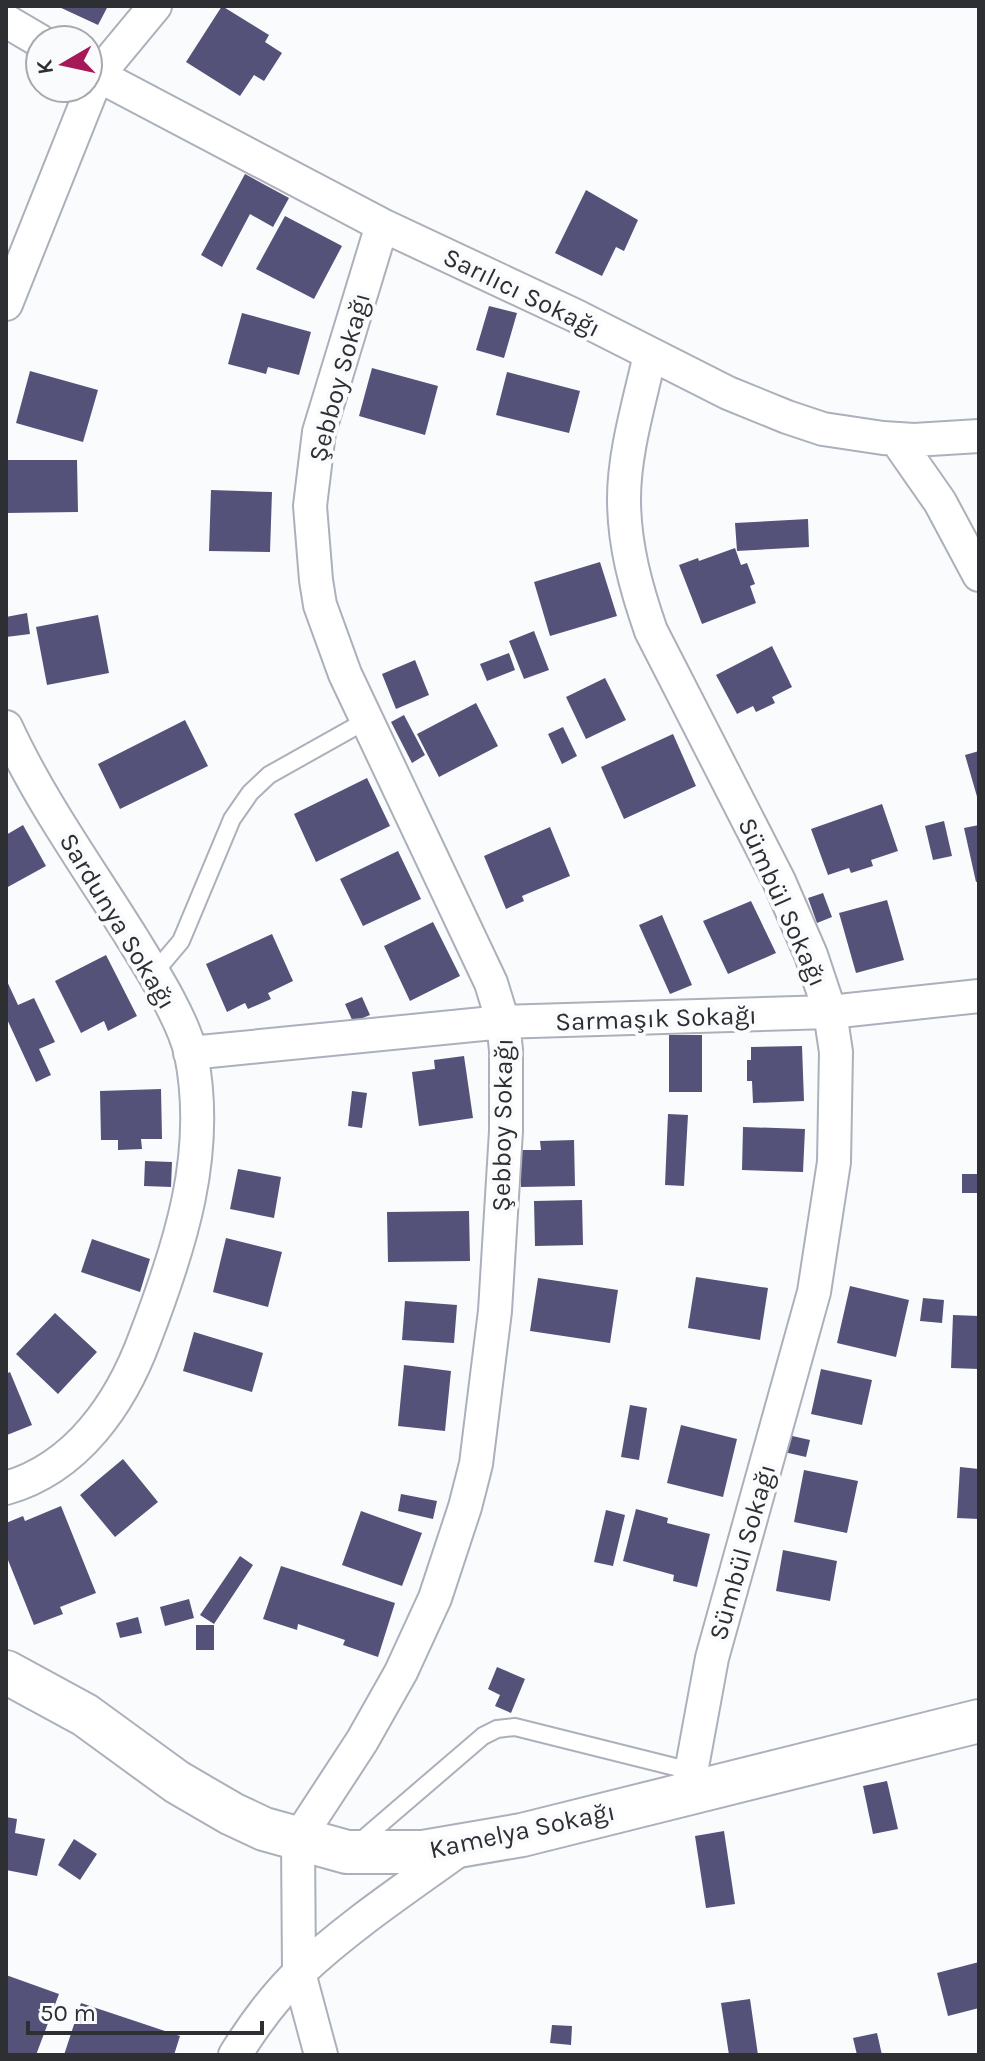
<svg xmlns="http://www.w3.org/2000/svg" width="985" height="2061" viewBox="0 0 985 2061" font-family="Karla,sans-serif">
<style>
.building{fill:#55527a}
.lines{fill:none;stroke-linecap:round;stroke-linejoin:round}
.service-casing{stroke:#abb0bb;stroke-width:20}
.minor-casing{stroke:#abb0bb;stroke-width:36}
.tertiary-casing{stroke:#abb0bb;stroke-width:46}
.service{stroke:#fff;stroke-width:16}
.minor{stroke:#fff;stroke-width:32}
.tertiary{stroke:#fff;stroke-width:42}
.labels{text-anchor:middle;stroke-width:8;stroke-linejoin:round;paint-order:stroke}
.street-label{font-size:26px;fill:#2d2f33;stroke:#fafbfd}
</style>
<rect width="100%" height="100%" fill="#fafbfd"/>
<path class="building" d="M57,6H108L98,25Z
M222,6L269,35L265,42L282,53L264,81L254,75L240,96L186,62Z
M245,174L289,198L273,227L250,214L222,267L201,255Z
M586,190L638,220L624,251L616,247L602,276L555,253Z
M285,216L342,246L314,299L256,269Z
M489,306L517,313L504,358L476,350Z
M242,313L311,332L299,375L268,367L266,374L228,364Z
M372,368L438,386L425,435L359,416Z
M30,371L98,390L83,442L16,423Z
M507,372L580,391L569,433L496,415Z
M6,460H77L78,512L6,513Z
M211,490L272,492L270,552L209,551Z
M808,519L809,547L737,551L735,523Z
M735,548L741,565L747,563L755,584L750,586L756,603L702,624L679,565L698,558L699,561Z
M600,562L617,616L550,636L534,582Z
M27,613L30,634L6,637V617Z
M98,615L109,673L47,685L36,627Z
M534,631L549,670L524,679L509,641Z
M772,646L792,687L772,697L775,703L756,712L753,706L737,714L716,675Z
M509,653L515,670L487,681L480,664Z
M415,660L429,695L396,709L382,674Z
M605,678L626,720L586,739L566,697Z
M476,703L498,746L439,777L417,734Z
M404,715L425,755L412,763L391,722Z
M185,720L208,766L120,809L98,764Z
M563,727L577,756L562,764L548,734Z
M673,734L696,786L624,819L601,767Z
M979,751V800H978L965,755Z
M367,778L390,826L316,862L294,814Z
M882,804L898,851L871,860L873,866L851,873L849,868L828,875L811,829Z
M944,821L952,856L933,860L925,826Z
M23,825L46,866L6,888V835Z
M979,825V881L976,882L964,828Z
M550,827L570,876L522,896L524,901L506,909L484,856Z
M398,851L421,899L363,926L340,879Z
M823,893L832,917L817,923L808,898Z
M887,900L904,960L856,973L839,913Z
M751,901L776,953L728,974L703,921Z
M662,915L692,985L670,994L639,925Z
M433,922L460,976L410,1001L384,946Z
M272,934L293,981L268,993L271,999L248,1009L245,1003L227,1012L206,964Z
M106,955L137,1016L108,1031L104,1021L81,1033L55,981Z
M6,979L18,1005L34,998L55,1042L39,1049L51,1075L36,1082L6,1017Z
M362,997L370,1015L353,1022L345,1004Z
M669,1035H702V1092H669Z
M802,1046L804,1101L753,1103L752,1081H747V1060H751V1047Z
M464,1056L473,1118L419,1126L412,1072L435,1069L434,1060Z
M161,1089L162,1139H141L142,1149L118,1150V1140H101L100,1091Z
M352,1091L367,1093L362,1128L348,1126Z
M668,1114L688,1115L684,1186L665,1185Z
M743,1127L805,1129L803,1172L742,1170Z
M574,1140L575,1186L521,1187V1150H541L540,1141Z
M145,1161L172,1162L171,1187L144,1186Z
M238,1169L281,1177L274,1218L230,1209Z
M962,1174H979V1193H962Z
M582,1200L583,1245L535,1246L534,1201Z
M469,1211L470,1261L388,1262L387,1212Z
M226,1238L282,1252L268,1307L213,1292Z
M92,1239L150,1259L140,1292L81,1272Z
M696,1277L768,1288L760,1340L688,1328Z
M538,1278L618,1290L610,1343L530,1331Z
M850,1286L909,1300L896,1357L837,1343Z
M923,1298L944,1300L942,1323L920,1321Z
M405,1301L457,1305L454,1343L402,1340Z
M55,1313L97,1352L58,1394L16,1354Z
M953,1315L979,1316V1369L951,1368Z
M194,1332L263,1353L252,1392L183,1371Z
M404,1365L451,1371L445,1431L398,1426Z
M821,1369L872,1380L862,1425L811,1414Z
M10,1372L32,1425L7,1435L6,1374Z
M630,1405L647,1408L639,1460L621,1457Z
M681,1425L737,1439L723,1497L667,1483Z
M788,1435L810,1440L806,1457L784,1452Z
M123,1459L158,1502L115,1537L80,1495Z
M960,1467L979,1469V1519L957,1518Z
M804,1470L858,1481L847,1533L794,1522Z
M401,1494L437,1501L433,1519L398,1511Z
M61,1506L96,1593L60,1607L63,1614L34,1625L6,1555V1523L23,1516L25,1521Z
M636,1509L668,1518L667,1523L710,1534L697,1587L673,1581L674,1575L623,1561Z
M606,1510L625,1515L613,1566L594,1562Z
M361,1511L422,1533L402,1586L342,1565Z
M783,1550L837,1561L830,1601L776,1591Z
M240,1556L253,1565L214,1624L200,1615Z
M281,1566L395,1603L378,1657L343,1645L345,1640L298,1624L297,1630L263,1619Z
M189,1599L194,1618L165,1626L160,1607Z
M138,1617L142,1633L120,1638L116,1623Z
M196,1625H214V1650H196Z
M497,1667L525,1679L511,1713L495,1706L500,1695L488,1689Z
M887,1781L898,1829L873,1834L863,1786Z
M6,1817L17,1819L15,1833L45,1839L37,1876L6,1870Z
M724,1831L735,1904L706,1908L695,1836Z
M74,1839L97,1854L80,1880L58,1865Z
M979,1962V2008L948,2016L937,1973Z
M6,1975L59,1994L36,2055L6,2054Z
M750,1999L758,2055H729L721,2003Z
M81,2003L180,2036L174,2055H64Z
M552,2025L572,2026L571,2045L550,2043Z
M877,2033L882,2055H857L853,2038Z"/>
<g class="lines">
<g class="service-casing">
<path id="service" d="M154,973L181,941L232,819L250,793L269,775L367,720
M356,1845L483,1736L497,1729L515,1727L691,1771"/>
</g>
<g class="minor-casing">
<path id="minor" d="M6,21L40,41
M88,70L382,225L576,316L728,393L787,417L823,429L883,438L914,440L979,436
M6,304L97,76L155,6
M650,354C640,401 624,451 624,499C624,545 636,588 651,631L779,881L811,955L830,1012L836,1052L834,1162L814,1292L712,1658L687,1794
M896,439L940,502L979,575
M6,727C41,803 90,870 134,941C153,972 183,1019 191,1054C211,1153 180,1247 145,1338C121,1403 77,1468 6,1488
M190,1053L503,1022L830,1012L979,996
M235,2055C253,2026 275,1996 300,1972C350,1925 408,1887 463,1847
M321,2055L299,1973L298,1839L362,1741L401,1672L435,1598L465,1507L476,1464L495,1311L506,1131V1050L503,1022L491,983L345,674L320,605L316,580L310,506L319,432L382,225"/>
</g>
<g class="tertiary-casing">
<path id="tertiary" d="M6,1672L85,1715L177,1782L232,1814L264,1829L347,1852H423L522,1835L979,1721"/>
</g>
<use href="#service" class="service"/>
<use href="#minor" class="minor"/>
<use href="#tertiary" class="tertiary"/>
</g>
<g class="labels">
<g class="street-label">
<text transform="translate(522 292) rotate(26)" y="9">Sarılıcı Sokağı</text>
<text transform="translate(339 377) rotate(-75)" y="9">Şebboy Sokağı</text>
<text transform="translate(783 902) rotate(66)" y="9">Sümbül Sokağı</text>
<text transform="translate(118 921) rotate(59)" y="9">Sardunya Sokağı</text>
<text transform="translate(656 1018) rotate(-2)" y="9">Sarmaşık Sokağı</text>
<text transform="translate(502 1125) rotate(-89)" y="9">Şebboy Sokağı</text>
<text transform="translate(742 1552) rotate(-74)" y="9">Sümbül Sokağı</text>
<text transform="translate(522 1830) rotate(-12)" y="9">Kamelya Sokağı</text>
</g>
</g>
<rect width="985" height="2061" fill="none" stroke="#2d2f33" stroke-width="16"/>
<g transform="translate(64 64) rotate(261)"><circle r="38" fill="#fafbfd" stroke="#a8a9ac" stroke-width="2"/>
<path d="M0-6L14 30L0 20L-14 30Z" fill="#a71859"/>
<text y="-12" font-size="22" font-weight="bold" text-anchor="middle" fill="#2d2f33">K</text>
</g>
<path d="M28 2021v12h234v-12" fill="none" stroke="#2d2f33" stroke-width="4"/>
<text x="40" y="2021" font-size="24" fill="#2d2f33" stroke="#fafbfd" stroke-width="6" paint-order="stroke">50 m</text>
</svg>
